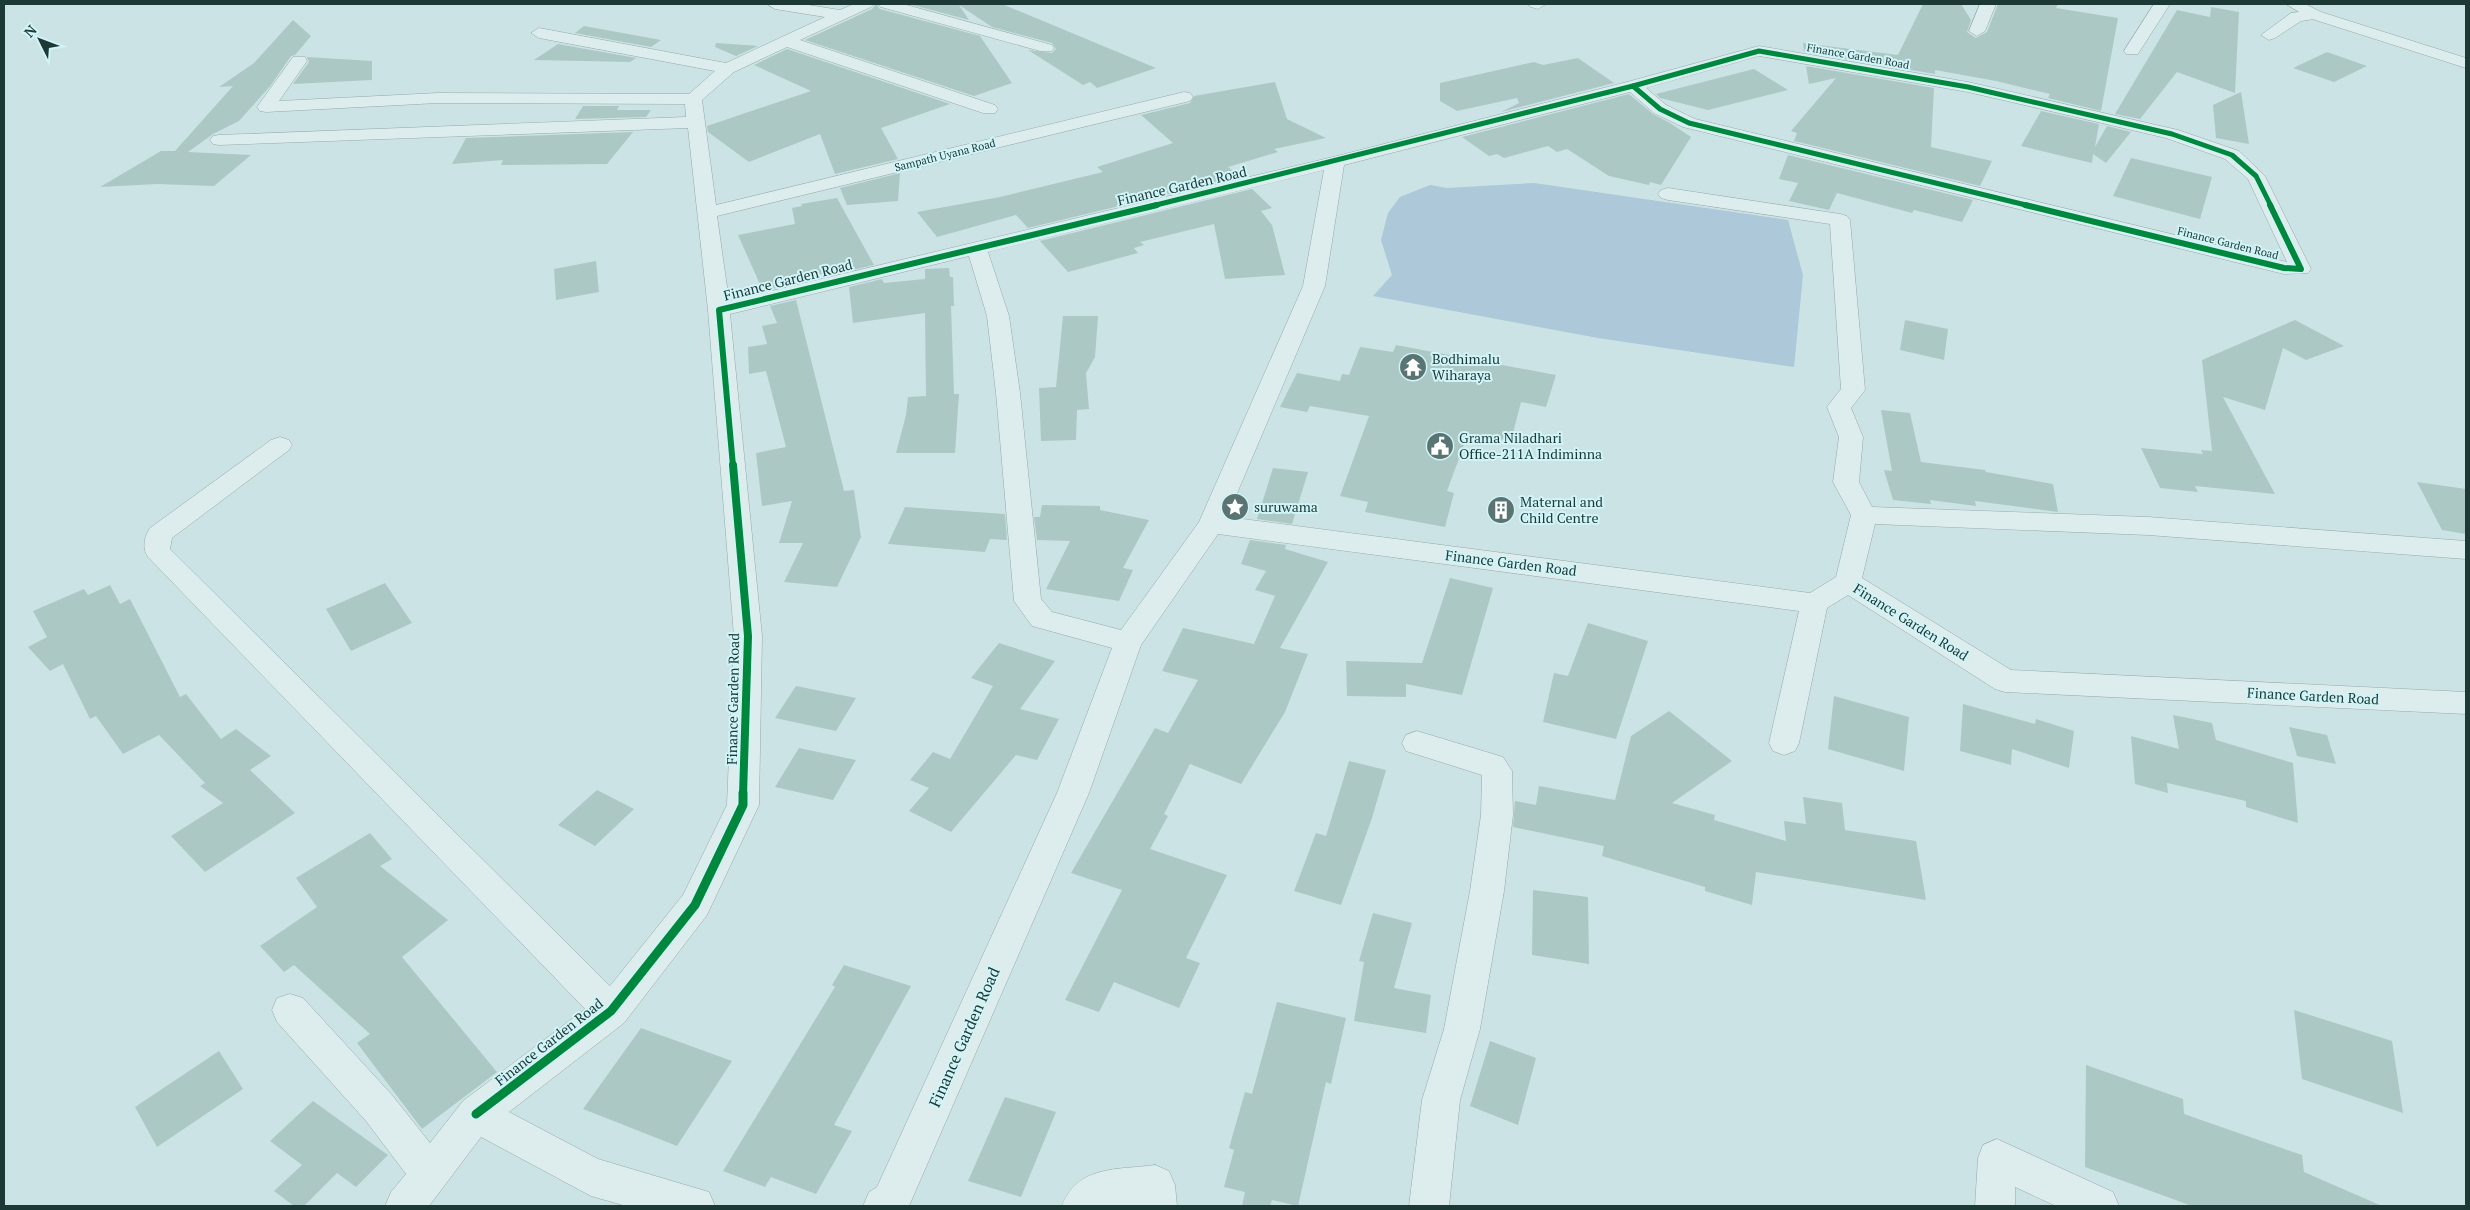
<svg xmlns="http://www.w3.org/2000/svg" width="2470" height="1210" viewBox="0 0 2470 1210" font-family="'PT Serif',serif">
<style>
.green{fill:#acc8d9}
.building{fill:#acc8c5}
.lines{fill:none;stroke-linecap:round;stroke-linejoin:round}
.minor-casing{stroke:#95a9a9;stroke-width:1}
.tertiary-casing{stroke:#95a9a9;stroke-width:1}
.minor{fill:#ddeced;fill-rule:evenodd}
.tertiary{fill:#ddeced;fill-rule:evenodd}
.cycleway-far3-casing{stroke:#d0f4f7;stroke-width:7}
.cycleway-far2-casing{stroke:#d0f4f7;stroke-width:9}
.cycleway-far1-casing{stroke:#d0f4f7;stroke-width:11}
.cycleway-casing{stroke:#d0f4f7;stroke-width:12}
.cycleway-far3{stroke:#00873e;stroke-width:5}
.cycleway-far2{stroke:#00873e;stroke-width:6}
.cycleway-far1{stroke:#00873e;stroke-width:8}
.cycleway{stroke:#00873e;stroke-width:9}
.labels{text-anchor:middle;stroke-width:4;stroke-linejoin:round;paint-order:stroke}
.far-street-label{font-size:11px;fill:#1c3935;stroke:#d0f4f7}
.street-label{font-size:14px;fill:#1c3935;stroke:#d0f4f7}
.poi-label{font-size:14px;fill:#1c3935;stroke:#d0f4f7;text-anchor:start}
.near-street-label{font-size:16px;fill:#1c3935;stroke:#d0f4f7}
</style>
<rect width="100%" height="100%" fill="#cbe3e5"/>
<path class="green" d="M1534,183L1788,220L1803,275L1794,367L1598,338L1373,296L1392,275L1381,240L1388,213L1400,197L1430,185L1447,188Z"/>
<path class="building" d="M876,4L880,9L980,36L1012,83L974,96L805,40L872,9Z
M909,4H1002L1156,68L1097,88L1090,82L1083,85L1028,50L1052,53L1056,49L1052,43L992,27L959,5L969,20Z
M1923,4H1961L1971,20L1967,32L1976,38L1987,32L1998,4H2058L2056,8L2118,18L2101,111L2048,98L2050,94L1996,81L1935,70V74L1804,52L1803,43L1898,55Z
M2211,7L2239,12L2235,93L2177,72L2140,119L2115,114L2177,10L2210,17Z
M293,20L311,36L295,55L291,56L271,85L239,121L213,134L188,152L251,155L214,186L157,184L100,187L161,151H175L233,86L219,87L254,63Z
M584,26L661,40L651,47L575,33Z
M716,43L758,46L736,56L715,47Z
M558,44L636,58L630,62L534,60Z
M787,49L950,104L881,128L898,159L835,174L820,134L749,162L708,132L707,126L811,91L754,65Z
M2327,52L2367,66L2334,82L2293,68Z
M307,57L372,61V80L293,84L309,62Z
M1578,58L1614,83L1501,112L1519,103L1517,98L1457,111L1440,101V83L1534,62L1543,65Z
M1806,66L1934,88L1931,147L1992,161L1980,186L1794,141L1797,133L1791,131L1836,78L1809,84Z
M1754,69L1788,90L1708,110L1660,98L1656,94Z
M1275,82L1287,119L1326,138L1274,149L1278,152L1228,167L1240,177L1028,228L1016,215L937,237L917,212L1000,197L1103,172L1097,167L1173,143L1141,115L1190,103L1194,96Z
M2241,92L2249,144L2216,138L2213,105Z
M1629,94L1653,114L1670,123L1691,137L1661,185L1650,182L1649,185L1609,176L1567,149L1557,152L1548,146L1504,158L1497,154L1489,156L1462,137Z
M583,106H619L617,110H651L646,117L575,119Z
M2041,111L2099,124L2095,147L2107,126L2131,132L2106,163L2093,154L2092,163L2021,146Z
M633,132L607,164L501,165L503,160L452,164L466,138Z
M1788,155L1973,200L1962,222L1914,210L1912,213L1837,193L1829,210L1789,201L1798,183L1779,179Z
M2131,158L2212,177L2200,219L2113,196Z
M900,173L898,201L847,205L840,188Z
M1252,189L1272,208L1261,211L1272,225L1285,275L1225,279L1214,224L1140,242L1144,245L1134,248L1138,253L1068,272L1040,241Z
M837,198L874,265L848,271L847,268L791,281L792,284L763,291L738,235L795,224L792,208L802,206L801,204Z
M596,261L599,292L556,300L554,269Z
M949,268L950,277H953L954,306H951L954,394H959L955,453H896L906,415L908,397L926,396L925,313L853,323L849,287L882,279L884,283L925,279V269Z
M796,300L844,491L854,490L861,537L837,587L784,582L803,543H779L792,501L762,506L756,453L786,447L766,371L749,374L748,347L767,344L762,326L777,323L770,306Z
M1063,316H1098L1095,357L1086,373L1089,409L1077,410L1076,440L1041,441L1039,388L1056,387Z
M1905,320L1948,329L1944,360L1900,350Z
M2295,320L2344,346L2306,360L2283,348L2265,410L2223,397L2275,494L2195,486L2198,492L2160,488L2141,448L2203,454L2201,450L2212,451L2202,360Z
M1396,345L1556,375L1546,407L1521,402L1511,441L1468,434L1447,491L1454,493L1445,527L1365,512L1368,502L1340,496L1369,416L1310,406L1307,412L1280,407L1297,373L1340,381L1342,374L1349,375L1360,347L1393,352Z
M1881,410L1910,413L1921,462L1985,470L1986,472L2053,484L2058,512L1975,501L1976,506L1930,500L1931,504L1893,500L1884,470L1892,471Z
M1273,468L1308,472L1292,524L1257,519Z
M2417,482L2466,489V534L2442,530Z
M1042,505L1100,506V510L1149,520L1123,568L1133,570L1119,601L1046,589L1070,541L1037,540L1034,517H1040Z
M905,507L1005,514L1007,540L990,539L985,552L888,544Z
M1250,540L1286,545L1285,549L1328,562L1280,648L1308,654L1285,712L1241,784L1190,764L1164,814L1168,816L1150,849L1227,875L1186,958L1200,963L1179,1008L1114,982L1099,1012L1065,1000L1122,890L1071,873L1155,728L1168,733L1198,680L1162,671L1183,628L1254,644L1275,596L1255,590L1266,571L1241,564Z
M1450,578L1493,588L1462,695L1406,684V697L1347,696L1346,661L1422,663Z
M385,583L412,623L351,651L326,609Z
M110,585L120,604L130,599L180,697L186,694L221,739L236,729L271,756L250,770L295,813L205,872L171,836L223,803L200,786L205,783L159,735L123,754L96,716L90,719L63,664L50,671L28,647L47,637L33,611L84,589L88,595Z
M1588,623L1648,641L1616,739L1543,722L1554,673L1568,676Z
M999,643L1055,661L1020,709L1059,719L1037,760L1016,755L951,832L909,811L929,788L910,780L933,752L950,759L993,686L971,678Z
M796,686L856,698L836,731L775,718Z
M1834,696L1909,717L1904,771L1828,749Z
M1963,704L2035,724L2036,719L2074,731L2069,768L2012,749L2011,765L1960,751Z
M1669,711L1732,761L1672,803L1715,815L1714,820L1786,841L1784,821L1806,824L1803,797L1842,803L1845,830L1916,841L1926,900L1756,872L1752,905L1705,891V887L1602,856L1604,846L1513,827L1515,801L1536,805L1539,786L1615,800L1631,736Z
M2173,715L2212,723L2216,740L2293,763L2298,823L2246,807V801L2167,783L2168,793L2135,784L2131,736L2179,749Z
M2289,727L2327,735L2336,764L2297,756Z
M799,748L856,760L833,800L775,787Z
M1349,761L1386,770L1372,818L1341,905L1294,891L1316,833L1326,836Z
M597,790L634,809L595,846L558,825Z
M370,833L392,859L380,866L448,920L402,957L497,1072L422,1129L357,1043L370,1034L294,965L284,972L260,946L317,907L296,878Z
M1533,890L1588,897L1589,964L1532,955Z
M1373,913L1412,923L1394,988L1431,995L1426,1033L1354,1021L1364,962L1359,961Z
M844,965L911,986L834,1125L852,1131L816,1194L771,1177L765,1187L723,1171L835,987L832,985Z
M1277,1002L1346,1018L1331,1084L1326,1082L1298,1206L1272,1200L1270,1206H1242L1245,1192L1224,1187L1234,1150L1229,1148L1245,1092L1252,1094Z
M2294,1010L2392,1041L2403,1113L2302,1079Z
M641,1028L732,1061L677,1146L583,1109Z
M1490,1041L1536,1058L1518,1125L1470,1106Z
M219,1051L243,1089L157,1147L135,1107Z
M2086,1065L2183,1099L2184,1114L2302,1155L2304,1172L2382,1206H2192L2085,1167Z
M1005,1097L1056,1112L1021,1197L968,1181Z
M313,1101L388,1155L356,1187L337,1173L304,1206H294L274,1191L302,1165L270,1141Z"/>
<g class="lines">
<g class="minor-casing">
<path id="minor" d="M767,4H802L840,10L854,4H874L871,7L800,40L995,105L998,109L995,113H983L787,47L734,72L702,100L716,205L1184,92L1190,93L1193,97L1190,101L717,216L729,301L1333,157L1627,82L1759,46L1968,82L2178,130L2239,151L2265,176L2311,269L2308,273L2284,274L1683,127L1654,113L1630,92L1344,165L1325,286L1227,517L1810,593L1836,577L1851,515L1833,482L1839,437L1827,407L1841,389L1830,224L1668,200L1661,198L1658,194L1661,190L1668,188L1840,214L1847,216L1850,220L1865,390L1851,408L1863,437L1859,482L1872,507L2148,517L2466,541V559L2148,535L1875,524L1862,578L2011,670L2466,692V714L2005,692L1995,689L1848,595L1827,608L1799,743L1795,751L1784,755L1773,751L1769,743L1799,611L1218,534L1141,645L1089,793L909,1206H863L869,1192L877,1187L1057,793L1112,648L1032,626L1014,601L996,393L987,316L969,256L730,314L762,636L759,805L707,915L624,1023L509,1112L598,1159L709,1192L715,1206H626L591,1196L481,1137L429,1206H385L391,1192L406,1174L366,1121L277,1022L272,1010L277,998L290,994L303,998L392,1095L430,1143L463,1101L585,1009L148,557C142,548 144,537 150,528L271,440L280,437L289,440L292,445L289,450L172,538L170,549L610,986L683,895L727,805L734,636L708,310L688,128L219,145L213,144L210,140L213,136L219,135L686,117L685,104L438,103L266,112L260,111L257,107L293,57H305L307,61L279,101L438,93L689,94L715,71L539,38L531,33L539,28L726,63L825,17L775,9ZM1759,56L1968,92L2166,138L2225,159L2248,179L2287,262L1695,119L1666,105L1646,88ZM1324,170L1303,286L1199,522L1121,630L1052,612L1041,599L1020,393L1009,316L988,252Z
M878,4H903L1052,45L1054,48L1052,51H1040L881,7Z
M1528,4H1546L1538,9L1531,7Z
M1980,4H1996L1985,31L1977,36L1969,31Z
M2154,4H2170L2138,54H2126L2124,51Z
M2315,10L2321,12L2323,15L2321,18L2301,21L2275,38L2269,40L2261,35L2291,13Z
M1417,731L1503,757L1512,771L1513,815L1504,891L1480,1029L1460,1100L1449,1206H1409L1422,1100L1444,1029L1470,891L1481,815L1482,775L1406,751L1402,743L1406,735Z
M1997,1139L2113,1192L2119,1206H2056L2015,1187V1206H1975L1978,1158L1983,1145Z
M1155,1165L1169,1171L1175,1185L1177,1206H1062C1077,1165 1118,1170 1155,1165Z"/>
</g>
<g class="tertiary-casing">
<path id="tertiary" d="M2286,4H2305L2321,12L2466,58V68L2309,18Z"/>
</g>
<use href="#minor" class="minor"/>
<use href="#tertiary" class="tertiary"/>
<g class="cycleway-far3-casing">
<path id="cycleway-far3" d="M1633,86L1660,109L1689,123L2030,206
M1633,86L1759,51L1968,87L2172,134L2232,155L2256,176L2271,206
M1152,206L1633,86"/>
</g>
<g class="cycleway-far2-casing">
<path id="cycleway-far2" d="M2025,205L2284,268L2301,269L2270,205
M733,466L719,310L1157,205"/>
</g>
<g class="cycleway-far1-casing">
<path id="cycleway-far1" d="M733,465L748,636L743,795"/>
</g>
<g class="cycleway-casing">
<path id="cycleway" d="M476,1114L611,1011L695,905L743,805V793"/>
</g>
<use href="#cycleway-far3" class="cycleway-far3"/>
<use href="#cycleway-far2" class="cycleway-far2"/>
<use href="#cycleway-far1" class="cycleway-far1"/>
<use href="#cycleway" class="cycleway"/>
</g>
<defs>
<g id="temple-disc" transform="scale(1.4375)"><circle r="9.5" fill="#597473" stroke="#d0f4f7"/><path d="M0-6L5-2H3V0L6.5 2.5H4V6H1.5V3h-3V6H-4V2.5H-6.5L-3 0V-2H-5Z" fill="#fff"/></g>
<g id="civic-disc" transform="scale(1.4375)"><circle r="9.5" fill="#597473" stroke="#d0f4f7"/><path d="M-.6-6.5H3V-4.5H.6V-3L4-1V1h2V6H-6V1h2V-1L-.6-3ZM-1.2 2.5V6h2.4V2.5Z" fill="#fff"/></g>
<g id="sight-disc" transform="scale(1.4375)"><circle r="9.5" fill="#597473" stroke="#d0f4f7"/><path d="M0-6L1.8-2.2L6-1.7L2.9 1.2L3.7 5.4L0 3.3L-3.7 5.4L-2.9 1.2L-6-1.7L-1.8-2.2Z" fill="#fff"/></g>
<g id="building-disc" transform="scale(1.4375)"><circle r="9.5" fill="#597473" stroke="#d0f4f7"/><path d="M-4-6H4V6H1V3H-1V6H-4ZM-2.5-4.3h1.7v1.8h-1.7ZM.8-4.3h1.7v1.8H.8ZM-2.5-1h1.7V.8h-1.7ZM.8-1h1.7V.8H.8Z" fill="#fff"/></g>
</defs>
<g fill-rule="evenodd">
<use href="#temple-disc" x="1413" y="367"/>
<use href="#civic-disc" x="1440" y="446"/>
<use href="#sight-disc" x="1235" y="507"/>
<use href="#building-disc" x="1501" y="510"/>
</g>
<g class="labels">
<g class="far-street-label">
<text transform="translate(1858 56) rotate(10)" y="4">Finance Garden Road</text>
<text transform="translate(945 155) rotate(-14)" y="4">Sampath Uyana Road</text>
<text transform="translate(2228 243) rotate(14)" y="4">Finance Garden Road</text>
</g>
<g class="street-label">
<text transform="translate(1182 186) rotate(-13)" y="5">Finance Garden Road</text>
<text transform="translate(788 280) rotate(-14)" y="5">Finance Garden Road</text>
<text transform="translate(1511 563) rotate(7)" y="5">Finance Garden Road</text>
<text transform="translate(1911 622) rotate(32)" y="5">Finance Garden Road</text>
<text transform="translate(2313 696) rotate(3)" y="5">Finance Garden Road</text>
<text transform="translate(733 699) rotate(-89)" y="5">Finance Garden Road</text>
<text transform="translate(549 1042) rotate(-38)" y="5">Finance Garden Road</text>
</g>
<g class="poi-label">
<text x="1432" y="364">Bodhimalu<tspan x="1432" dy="16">Wiharaya</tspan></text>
<text x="1459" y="443">Grama Niladhari<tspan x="1459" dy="16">Office-211A Indiminna</tspan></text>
<text x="1520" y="507">Maternal and<tspan x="1520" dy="16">Child Centre</tspan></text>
<text x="1254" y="512">suruwama</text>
</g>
<g class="near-street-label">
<text transform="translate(964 1037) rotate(-66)" y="6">Finance Garden Road</text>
</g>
</g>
<rect width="2470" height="1210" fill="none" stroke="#1c3935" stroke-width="10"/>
<g transform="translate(40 40) rotate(312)" stroke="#d0f4f7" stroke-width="4" paint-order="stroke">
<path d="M0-4L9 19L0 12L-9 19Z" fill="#1c3935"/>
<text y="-8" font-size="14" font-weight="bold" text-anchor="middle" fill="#1c3935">N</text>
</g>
</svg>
